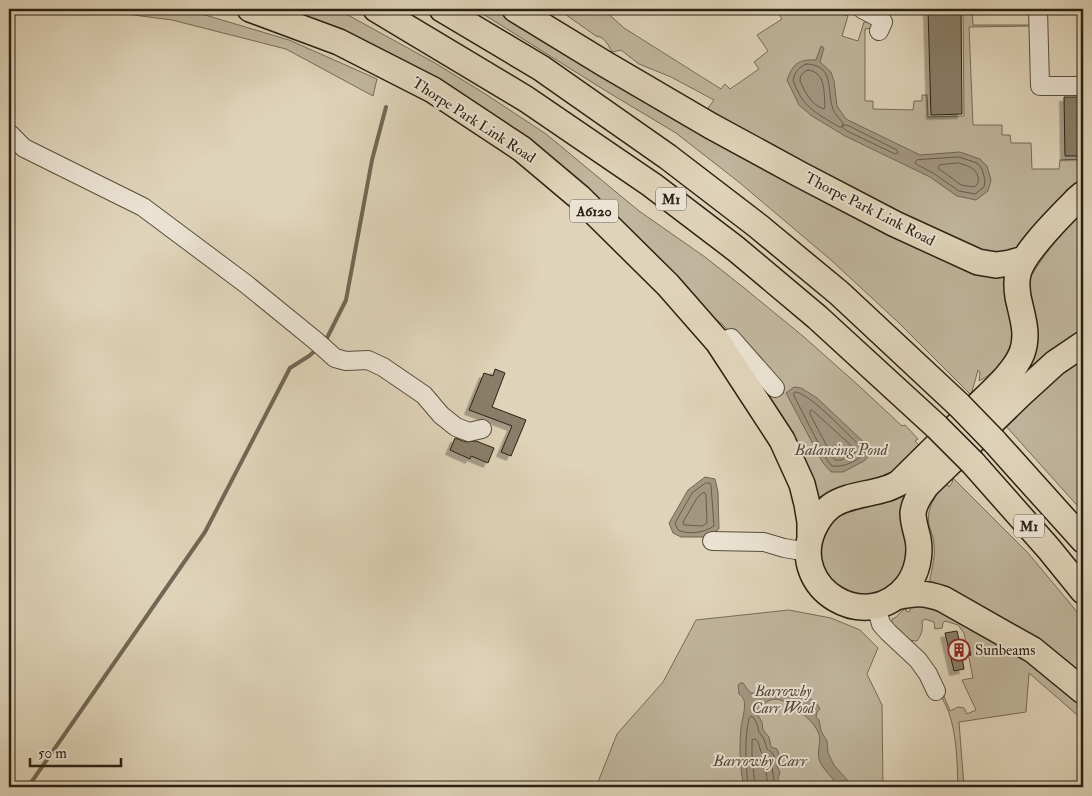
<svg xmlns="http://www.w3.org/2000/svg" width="1092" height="796" viewBox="0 0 1092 796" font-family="'IM FELL Double Pica',serif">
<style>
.green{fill:#c0b59d;stroke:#766b58}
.water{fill:#a29681;stroke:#726755}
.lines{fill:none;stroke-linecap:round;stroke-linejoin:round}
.shore{stroke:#665c4a;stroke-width:1}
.stream{stroke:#726755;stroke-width:4}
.building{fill:#897e69;stroke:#2b2113;filter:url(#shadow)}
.minor-casing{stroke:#584e3c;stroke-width:20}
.highway-casing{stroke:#2b2113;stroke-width:28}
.minor{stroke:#eae2d2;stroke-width:18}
.highway{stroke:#dfd3b9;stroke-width:25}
.highway-bridge-casing{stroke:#2b2113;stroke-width:28;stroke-linecap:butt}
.highway-bridge{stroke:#dfd3b9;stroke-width:25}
.labels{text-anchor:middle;stroke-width:4;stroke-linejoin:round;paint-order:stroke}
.shield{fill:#eae2d2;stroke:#645b4c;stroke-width:1}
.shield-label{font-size:14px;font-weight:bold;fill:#2b2113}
.street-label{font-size:15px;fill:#2b2113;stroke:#eae2d2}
.poi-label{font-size:15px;fill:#2b2113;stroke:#eae2d2;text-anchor:start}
.park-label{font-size:15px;font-style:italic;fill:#504636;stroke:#eae2d2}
.water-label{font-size:16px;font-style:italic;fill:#554a3a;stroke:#eae2d2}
</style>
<defs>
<filter id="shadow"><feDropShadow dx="-4.5" dy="4.5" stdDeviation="0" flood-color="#0004"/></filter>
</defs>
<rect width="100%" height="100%" fill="#dfd3b9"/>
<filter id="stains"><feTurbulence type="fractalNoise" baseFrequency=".004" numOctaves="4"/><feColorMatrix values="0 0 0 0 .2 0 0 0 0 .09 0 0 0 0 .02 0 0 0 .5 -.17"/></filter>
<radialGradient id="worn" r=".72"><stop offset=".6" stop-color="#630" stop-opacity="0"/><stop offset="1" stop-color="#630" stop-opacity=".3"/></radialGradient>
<path class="green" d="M88,9H185L289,40L377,79L373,96L286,49L172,20Z
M275,9H337L435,63L487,95L546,134L639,211L705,257L743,287L804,337L858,385L902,426L905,425L918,439L915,441L919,445V446L891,475L872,482L842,487L813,500L749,369L738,341L722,324L710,315L571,179Z
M475,9H499L680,117L1010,271L1015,346L1011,343C1005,360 995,373 979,381L980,373L978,370L971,395L900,324L831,260L740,183L676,133L606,91Z
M551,9H603L624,28L721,89L725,84L730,89L759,69L754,62L768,51L757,35L782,19L778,13L784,9H827L848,16L842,36L858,41L864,22H868L873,25L872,28L865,29V101H873V109L913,110L914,101H922V95H927L928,117L964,116L963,9H972L973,25H1030V26L969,27L973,125H1002V135H1010L1011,143H1031L1032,169H1059L1060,160L1083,159V184L1014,252L983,254L883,206L706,111L714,100L671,77L639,64L621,50L612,52C608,45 605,37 596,36L562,12L552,11Z
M1083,210V334L918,487L910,549L902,579L876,597L844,594L822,572L819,540L838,514L1002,392L1026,286C1040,257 1062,234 1083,210Z
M1083,356V512L1005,425L1070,362Z
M953,478L1028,553L1083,619V679L929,587C930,573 936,559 934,545C934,538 931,532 929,525C926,508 935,496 946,483L949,487L952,483Z
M922,606L928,607L956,618L1029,661L1065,688L1083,704V720L1029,673L1026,712L959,722L964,787H958C957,763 957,736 949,713C946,703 938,695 939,684L950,711L958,707L964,708L967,714L976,710L962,680L973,678L964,633L958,625L945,621L943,623L942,628L935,629L934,622L925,619L922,621C923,629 922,634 917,641L908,640L892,624V619C899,617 899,611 906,609L907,612L910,611V607Z
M789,610L831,618L860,630L878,648L867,674L882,705L883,787H596L617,734L663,682L696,620Z"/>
<path class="water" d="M821,46L824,48L820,62L831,72L834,81L837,106L846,119L920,155L960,152L980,159L987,166L991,180L988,191L976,200L957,196L930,177L845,136L812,116L799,105L787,80C793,64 798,59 816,60Z
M794,387L801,388L817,398L868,446L871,454L864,461L843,472H831L823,463L786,393Z
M705,477L715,479L718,492L719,529L706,537H681L673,533L669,523L688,490Z
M740,683H743L748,690L751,693H758L766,690H776L784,693H802C809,701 814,697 820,709L817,712L816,717L819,720L821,731L827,741L828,753L834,765L849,782V787H838C834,778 821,768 819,759C817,749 822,741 818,732C814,723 805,715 797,710C781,697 768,693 757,714L762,722L763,730L769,737L771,747L777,749L779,755L777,766L780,773L778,778L781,787H744C740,770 739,745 741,728C742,719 746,709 744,700C743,697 741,696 739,694L738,685Z"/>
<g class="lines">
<path class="shore" d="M806,64C834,65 827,87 832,106C833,112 839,118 843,123L842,127H839C815,112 803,108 793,80C795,72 798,68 806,64Z
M808,70C826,72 824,93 825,107L824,109C811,105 805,92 800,81C800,75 803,72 808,70Z
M844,125H847L897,150L898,153L895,154L847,131L843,128Z
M959,157L977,163L982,169L985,180L984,187L975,194L959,191L933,173L916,164L915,163L917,160Z
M959,163C967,166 976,167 978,177C979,182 978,184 974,187L961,185L938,168L940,165Z
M796,392C811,394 850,437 863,449L865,452C859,461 842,468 832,466L827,460L794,396V393Z
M812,410L855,449V453L841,460H835L832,456L810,414V411Z
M706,483H710L711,485L714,526C704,533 688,535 678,530L675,523L692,493Z
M703,493H705L706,495L707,523L702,526L684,525L683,522L697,498Z
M748,787C746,764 744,741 749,718L751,716L753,717L757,724L759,732L764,739L767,749C769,751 772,752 773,754C775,756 773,760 773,762C771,768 774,781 776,787
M755,787L752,755V740L755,739L758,742L761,752L767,758C765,767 766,778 769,787"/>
<path class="stream" d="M324,343L326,340L346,300L372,160L386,107
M28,787L205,532L290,368L309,356L317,349"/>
</g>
<path class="building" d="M928,9H961L962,114L931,115Z
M1064,97H1083V156H1065Z
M495,369L505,373L492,407L526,420L511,456L501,452L512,426L469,410L484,373L493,376Z
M455,438L466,442L476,441L494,448L488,463L471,456L470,459L450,450Z
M957,631L960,644L968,643L971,655L962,657L964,669L954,671L945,633Z"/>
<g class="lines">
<g class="minor-casing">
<path id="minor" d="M862,9L881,19L883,22L879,31
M1038,9L1040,86H1083
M9,133L24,148L143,207L246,284L316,341L335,358L346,361L368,360L383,367L424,395L441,415L456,427L469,432L482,429
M718,342L731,338L775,388
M712,541L764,542L784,548L796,550L808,551
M876,606L881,624L888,632L918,660L928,674L936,691"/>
</g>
<g class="highway-casing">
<path id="highway" d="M250,9L339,42L433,90L522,149L579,197L668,285L718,342L782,440L802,484L807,504L810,522V537
M376,9L526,99L652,185L736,249L817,317L937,427
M442,9L541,68L668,157L758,226L839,293L959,405
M515,9L605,64L711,126L801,175L895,224L978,262L996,265L1010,263L1024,259
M1083,194L1076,200C1060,217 1022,253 1018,274C1016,281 1017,290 1018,297C1022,316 1029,334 1022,353C1014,373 990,393 975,408C950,433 924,458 899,483C895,485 890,488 885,489C867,495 847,495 831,506C823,512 817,521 813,530C788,589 867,636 907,586C917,573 921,555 918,539C916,530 913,522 913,513C914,502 921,494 926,486L1021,394L1055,363L1083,344
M994,441L1083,540
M973,463L1049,549L1083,591
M896,597C916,593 923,592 943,599L1033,650L1083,691"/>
</g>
<use href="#minor" class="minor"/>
<use href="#highway" class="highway"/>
<g class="highway-bridge-casing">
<path id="highway-bridge" d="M959,405L994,441
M937,427L973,463"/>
</g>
<use href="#highway-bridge" class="highway-bridge"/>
</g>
<defs>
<g id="building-ring" transform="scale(1.125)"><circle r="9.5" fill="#eae2d2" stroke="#8f2418" stroke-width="1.5"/><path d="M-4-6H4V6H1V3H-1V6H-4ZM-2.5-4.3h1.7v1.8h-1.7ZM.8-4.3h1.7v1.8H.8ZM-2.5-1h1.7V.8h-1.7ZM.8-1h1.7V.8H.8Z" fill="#8f2418"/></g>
</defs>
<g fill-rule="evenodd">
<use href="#building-ring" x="959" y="650"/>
</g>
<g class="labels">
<g class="shield">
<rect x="656" y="187.5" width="30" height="23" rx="4"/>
<rect x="570" y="199.5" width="48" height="23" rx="4"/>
<rect x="1014" y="514.5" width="30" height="23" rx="4"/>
</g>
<g class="shield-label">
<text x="671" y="204">M1</text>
<text x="594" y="216">A6120</text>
<text x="1029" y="531">M1</text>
</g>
<g class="street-label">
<text transform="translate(474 120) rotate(33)" y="5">Thorpe Park Link Road</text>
<text transform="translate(870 209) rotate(27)" y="5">Thorpe Park Link Road</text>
</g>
<g class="poi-label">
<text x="975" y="655">Sunbeams</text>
</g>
<g class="park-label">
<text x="783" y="696">Barrowby<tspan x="783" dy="17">Carr Wood</tspan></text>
</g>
<g class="water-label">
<text x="841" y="455">Balancing Pond</text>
<text x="760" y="766">Barrowby Carr</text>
</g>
</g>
<rect width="1092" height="796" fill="none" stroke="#dfd3b9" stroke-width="30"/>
<rect x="10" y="10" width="1072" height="776" fill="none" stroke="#2b2113" stroke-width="2.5"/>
<rect x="15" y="15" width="1062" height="766" fill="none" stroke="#2b2113"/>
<path d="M30 758v8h91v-8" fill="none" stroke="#2b2113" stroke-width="2.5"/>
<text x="38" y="758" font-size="15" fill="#2b2113" stroke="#eae2d2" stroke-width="4" paint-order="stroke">50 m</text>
<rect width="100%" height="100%" filter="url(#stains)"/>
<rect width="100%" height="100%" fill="url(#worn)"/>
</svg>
